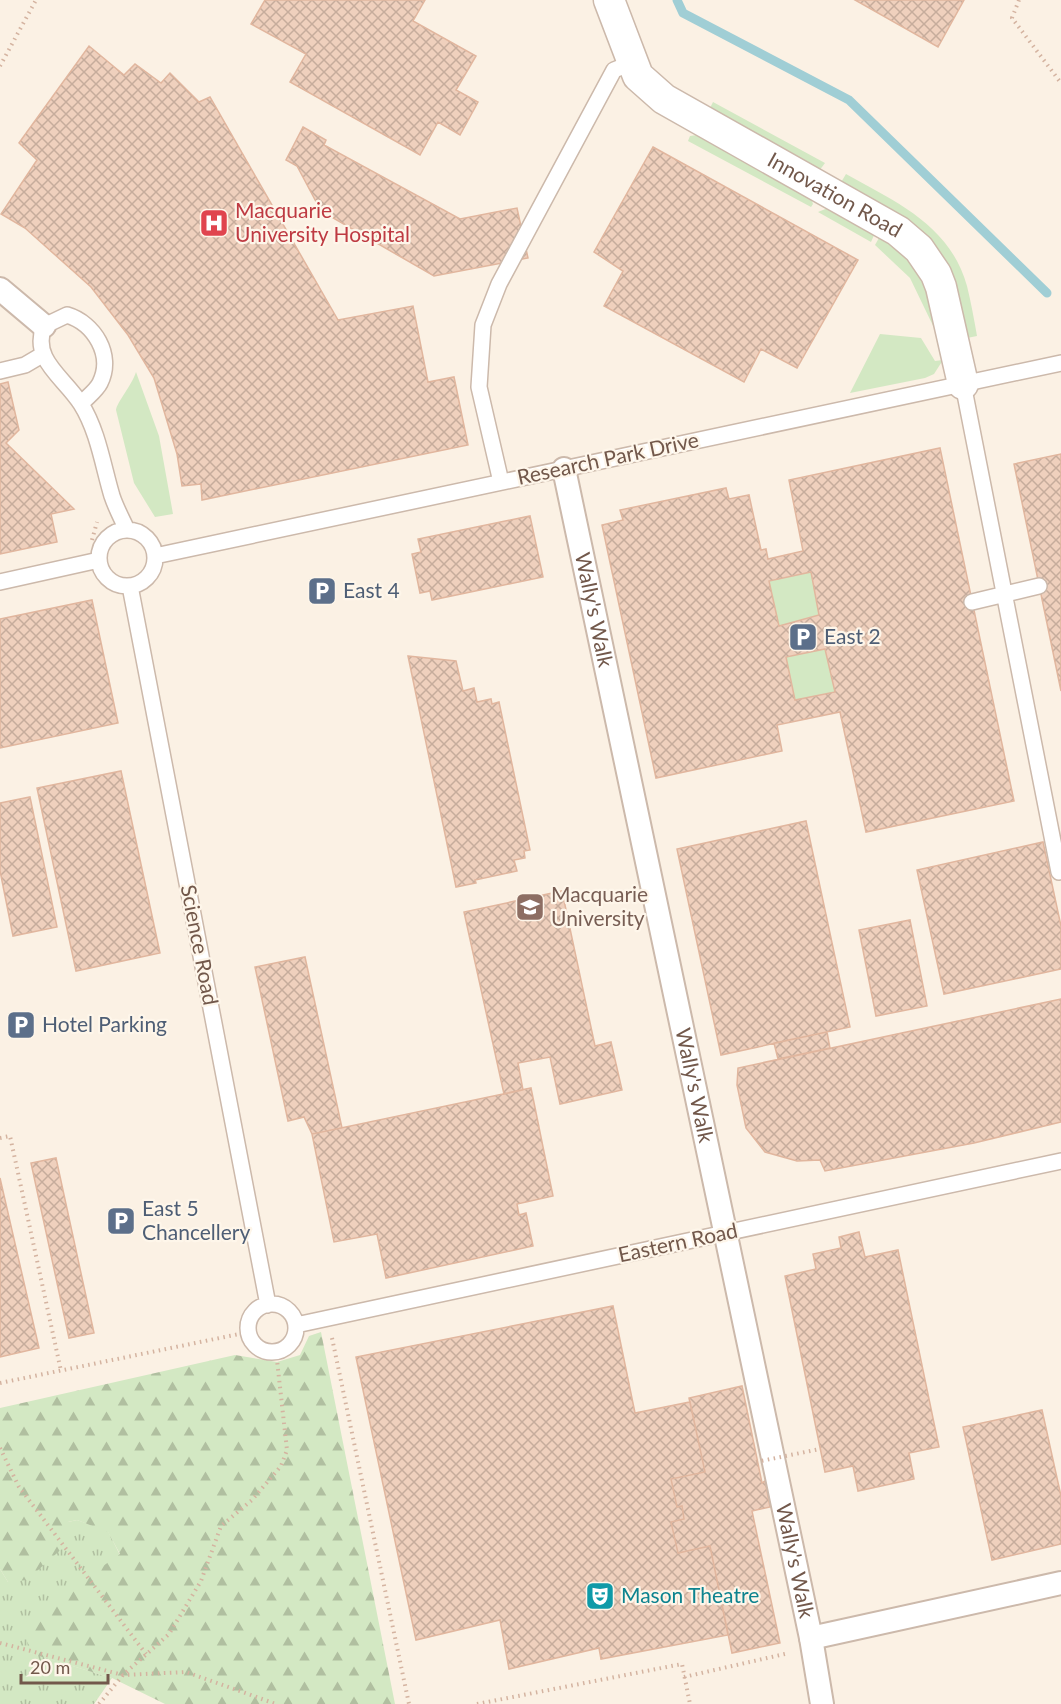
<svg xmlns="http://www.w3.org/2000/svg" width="1061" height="1704" viewBox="0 0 1061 1704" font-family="Lato,sans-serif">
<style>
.grass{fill:url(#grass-tufts)}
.forest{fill:url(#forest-firs)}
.garden{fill:#d3e8c3}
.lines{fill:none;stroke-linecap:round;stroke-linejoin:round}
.stream{stroke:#a0ced5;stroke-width:9}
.building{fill:url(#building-cross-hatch);stroke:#e1b69e;stroke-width:1.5;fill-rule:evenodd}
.service-casing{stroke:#ccb9ab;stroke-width:18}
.pedestrian-casing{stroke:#ccb9ab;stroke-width:26}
.minor-casing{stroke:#ccb9ab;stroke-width:33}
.path{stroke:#d4b3a0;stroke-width:4;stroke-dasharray:1.5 4.5;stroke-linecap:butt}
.service{stroke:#fff;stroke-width:15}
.pedestrian{stroke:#fff;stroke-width:22}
.minor{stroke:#fff;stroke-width:30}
.path-bridge{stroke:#d4b3a0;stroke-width:4;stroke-dasharray:1.5 4.5;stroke-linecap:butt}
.labels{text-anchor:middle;stroke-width:4.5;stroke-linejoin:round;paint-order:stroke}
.street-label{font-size:21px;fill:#72584b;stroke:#fef6ea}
.health-label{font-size:21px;fill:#be3a42;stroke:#fef6ea;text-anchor:start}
.service-label{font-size:21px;fill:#4e5e75;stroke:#fef6ea;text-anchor:start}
.education-label{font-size:21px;fill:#785e54;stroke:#fef6ea;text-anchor:start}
.culture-label{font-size:21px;fill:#0d838f;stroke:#fef6ea;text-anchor:start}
</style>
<defs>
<pattern id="grass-tufts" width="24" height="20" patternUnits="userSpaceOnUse" patternTransform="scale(1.5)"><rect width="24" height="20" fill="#d3e8c3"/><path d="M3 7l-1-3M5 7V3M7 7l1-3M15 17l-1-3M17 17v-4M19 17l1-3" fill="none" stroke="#b0bfa0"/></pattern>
<pattern id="forest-firs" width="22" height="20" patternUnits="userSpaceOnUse" patternTransform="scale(1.5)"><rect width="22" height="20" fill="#d3e8c3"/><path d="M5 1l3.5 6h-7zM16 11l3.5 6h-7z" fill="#b0bfa0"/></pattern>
<pattern id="building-cross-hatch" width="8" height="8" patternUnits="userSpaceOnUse" patternTransform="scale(1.5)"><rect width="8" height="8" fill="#efd0bd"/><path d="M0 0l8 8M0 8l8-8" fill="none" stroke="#c6ac9c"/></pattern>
</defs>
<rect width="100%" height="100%" fill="#fbf1e4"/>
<path class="grass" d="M77,1520L108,1531L120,1555L30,1653L112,1678L94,1704H0V1569L8,1582L68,1522Z"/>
<path class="forest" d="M321,1332L395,1704H165L112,1678L29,1653L24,1622L120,1554L108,1532L77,1520L68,1522L66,1545L27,1580L8,1582L0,1569V1408L235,1355L277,1362L300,1355L309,1336Z"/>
<path class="garden" d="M713,102L825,163L819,171L709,110Z
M697,135L811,198L813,204L811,207L688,141L690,136Z
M846,174C896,202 950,225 967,286C971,302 974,319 977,336L967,338L934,245L911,222L840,184Z
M828,208L875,233L871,242L818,212Z
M880,236C923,269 925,283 937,334L910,278L875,245Z
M880,334L921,338L935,361L943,360L934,374L925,378L850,393Z
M136,372L159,436L173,514L155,517L134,483L116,410C117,402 132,385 136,372Z
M811,572L819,615L779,626L769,581Z
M825,649L835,692L795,700L786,657Z"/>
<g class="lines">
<path class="stream" d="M677,0L683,13L849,100L1047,293"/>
</g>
<path class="building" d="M265,0H425L413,21L476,56L456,90L478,102L460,135L438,122L420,155L290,82L306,54L251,24Z
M855,0H964L938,47Z
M89,46L124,75L135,64L161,83L170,73L199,102L210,97L338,320L413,306L428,382L454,377L468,445L202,500L201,484L182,486L177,454L154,378L128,335L91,287L25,228L1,214L37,160L19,143Z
M303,127L326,140L324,145L460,219L517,208L528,258L434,276L321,211L297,166L286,160Z
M653,147L858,260L797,368L761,349L744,382L604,306L623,271L594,252Z
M8,382L19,430L6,443L74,509L51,514L57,542L0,554V384Z
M940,448L1014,801L866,832L840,712L777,725L782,751L656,778L602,525L623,520L620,510L726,488L729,499L749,495L761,550L766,549L768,559L803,551L789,480ZM811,572L819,615L779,626L769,581ZM825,649L835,692L795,700L786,657Z
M1061,454V691L1014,464Z
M530,516L543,577L432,600L430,591L420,593L412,554L421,552L418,539Z
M92,600L118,723L0,748V619Z
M408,656L456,661L463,691L474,688L477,702L491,699L492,704L499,702L530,850L524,851L525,858L514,860L517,871L475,880L476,883L456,887Z
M121,771L160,953L76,971L37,788Z
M30,797L57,927L13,936L0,871V803Z
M806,821L850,1027L721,1055L677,849Z
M1043,842L1061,926V969L944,994L917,870Z
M562,891L595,1046L611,1042L622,1090L560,1104L550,1057L518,1063L523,1090L504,1094L464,912Z
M910,920L927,1006L876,1016L859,930Z
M305,957L342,1128L312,1134L304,1117L288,1121L255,967Z
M1061,999V1122L974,1143L825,1171L820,1160L797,1161L765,1152L746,1128L737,1085L738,1068Z
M827,1032L830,1048L778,1059L774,1043Z
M531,1088L553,1196L517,1204L519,1215L526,1213L533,1246L386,1278L377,1234L334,1242L312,1134Z
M56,1158L94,1333L69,1338L31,1163Z
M0,1178L39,1348L0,1357Z
M859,1232L865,1257L898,1250L939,1447L909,1453L914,1479L858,1491L853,1466L825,1472L785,1276L816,1269L813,1254L841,1248L839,1237Z
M613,1306L635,1413L690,1402L705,1472L671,1479L677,1507L682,1506L684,1519L671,1522L678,1553L710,1546L728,1635L601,1659L599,1648L509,1669L500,1620L416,1640L356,1357Z
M742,1386L762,1483L765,1481L770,1507L752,1511L780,1643L732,1653L710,1546L678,1553L671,1522L684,1519L682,1506L677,1507L671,1479L705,1472L689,1398Z
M1042,1410L1061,1496V1544L992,1560L963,1427Z"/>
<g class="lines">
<g class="service-casing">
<path id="service" d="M0,371L25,365L42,355
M963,384L1059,872
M81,404C87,397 96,391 100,383C114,355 94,323 67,315L44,326C31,360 64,377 81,404C98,431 103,466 112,496C116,508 122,519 127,530
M501,482L479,387L483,325L499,284L614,70L634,62
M99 558a28 28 0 1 1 56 0a28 28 0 1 1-56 0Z
M155,556L1061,363
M0,582L99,560
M130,586L268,1305
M972,602L1039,586
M248 1328a24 24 0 1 1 48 0a24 24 0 1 1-48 0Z
M296,1325L1061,1161"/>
</g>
<g class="pedestrian-casing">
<g id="pedestrian">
<path d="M0,289L44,326"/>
<path id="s1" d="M564,469L811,1638L822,1704"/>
<path d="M811,1638L1061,1583"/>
</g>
</g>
<g class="minor-casing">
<g id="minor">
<path id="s2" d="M609,0L638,76L664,99L898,231L919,249L936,274L941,287L963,384"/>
</g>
</g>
<path class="path" d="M1019,0L1012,18L1061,83
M0,66L36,0
M92,540L97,522
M0,1138L10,1136L61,1371
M332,1338L409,1704
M0,1383L249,1332
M0,1448L19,1487L146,1654
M0,1643L123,1675L186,1672L276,1704
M684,1677L789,1653
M99,1704L123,1675L169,1634L201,1581L221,1526L252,1500L281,1466L287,1450L276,1351
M477,1704L682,1664L690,1704"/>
<use href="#service" class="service"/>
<use href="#pedestrian" class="pedestrian"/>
<use href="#minor" class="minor"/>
<path class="path-bridge" d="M756,1462L820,1449"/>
</g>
<defs>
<g id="hospital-square" transform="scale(1.5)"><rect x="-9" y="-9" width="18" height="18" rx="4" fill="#e0444e" stroke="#fef6ea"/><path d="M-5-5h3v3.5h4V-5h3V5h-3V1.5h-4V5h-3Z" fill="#fff"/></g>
<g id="parking-square" transform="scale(1.5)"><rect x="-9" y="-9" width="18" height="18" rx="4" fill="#5c6f8a" stroke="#fef6ea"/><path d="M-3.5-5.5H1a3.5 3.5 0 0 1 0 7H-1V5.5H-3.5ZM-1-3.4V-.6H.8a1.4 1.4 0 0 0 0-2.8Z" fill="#fff"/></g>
<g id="university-square" transform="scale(1.5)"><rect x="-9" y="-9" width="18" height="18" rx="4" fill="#8d6e63" stroke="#fef6ea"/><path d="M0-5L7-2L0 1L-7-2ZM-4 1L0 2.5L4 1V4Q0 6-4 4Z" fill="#fff"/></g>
<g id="theatre-square" transform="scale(1.5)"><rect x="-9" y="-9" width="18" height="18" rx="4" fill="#0f9aa8" stroke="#fef6ea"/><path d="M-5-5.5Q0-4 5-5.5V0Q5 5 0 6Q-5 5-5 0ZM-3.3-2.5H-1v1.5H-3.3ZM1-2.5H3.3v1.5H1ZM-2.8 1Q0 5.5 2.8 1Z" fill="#fff"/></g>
</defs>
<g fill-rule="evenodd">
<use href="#hospital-square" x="214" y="223"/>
<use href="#parking-square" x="322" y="591"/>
<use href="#parking-square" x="803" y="637"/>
<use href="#university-square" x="530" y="907"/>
<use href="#parking-square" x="21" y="1025"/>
<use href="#parking-square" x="121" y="1221"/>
<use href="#theatre-square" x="600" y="1596"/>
</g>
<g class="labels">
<g class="street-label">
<text dy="7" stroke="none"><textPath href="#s2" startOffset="312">Innovation Road</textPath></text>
<text transform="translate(608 459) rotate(-12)" y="7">Research Park Drive</text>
<text dy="7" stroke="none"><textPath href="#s1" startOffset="144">Wally's Walk</textPath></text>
<text transform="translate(199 945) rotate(79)" y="7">Science Road</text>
<text dy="7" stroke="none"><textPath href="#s1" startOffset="630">Wally's Walk</textPath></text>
<text transform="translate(678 1243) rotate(-12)" y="7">Eastern Road</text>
<text dy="7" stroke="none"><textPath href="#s1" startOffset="1116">Wally's Walk</textPath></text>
</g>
<g class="health-label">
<text x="235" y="218">Macquarie<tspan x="235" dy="24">University Hospital</tspan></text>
</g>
<g class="service-label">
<text x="343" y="598">East 4</text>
<text x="824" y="644">East 2</text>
<text x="42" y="1032">Hotel Parking</text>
<text x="142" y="1216">East 5<tspan x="142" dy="24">Chancellery</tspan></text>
</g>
<g class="education-label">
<text x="551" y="902">Macquarie<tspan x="551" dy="24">University</tspan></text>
</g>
<g class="culture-label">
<text x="621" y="1603">Mason Theatre</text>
</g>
</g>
<path d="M21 1674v9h87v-9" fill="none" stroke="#72584b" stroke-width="3"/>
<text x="30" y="1674" font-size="18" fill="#72584b" stroke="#fef6ea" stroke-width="4.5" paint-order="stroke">20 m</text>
</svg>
